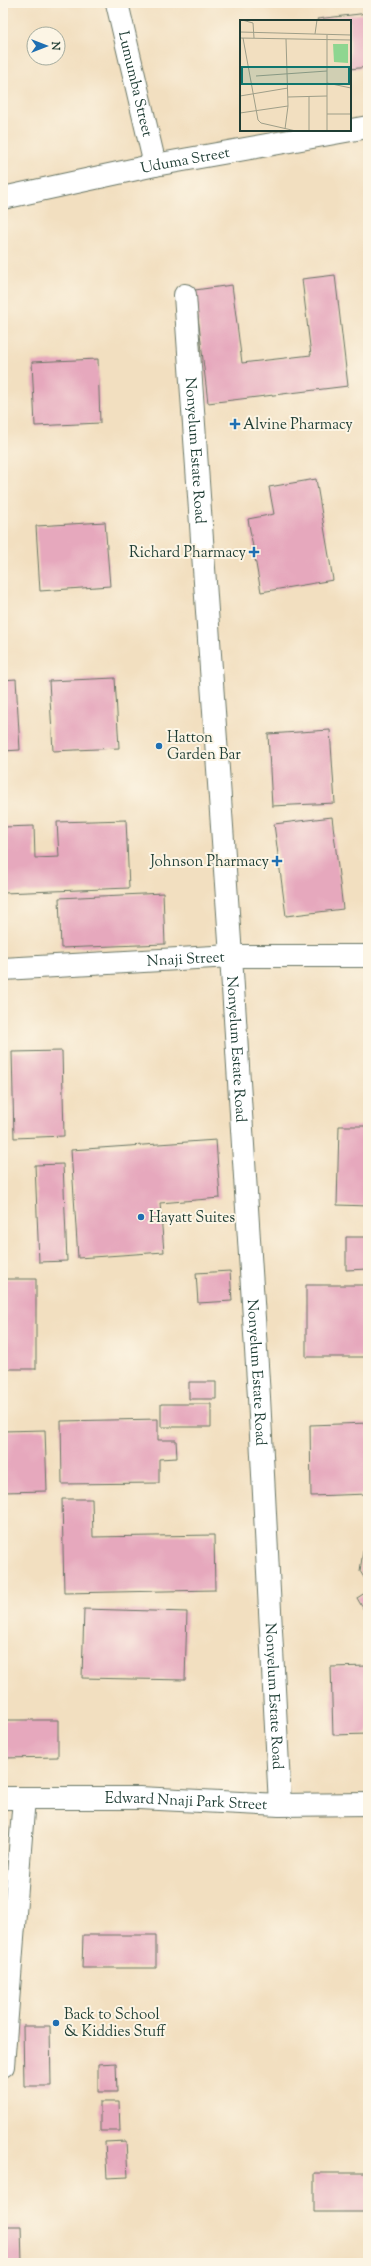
<svg xmlns="http://www.w3.org/2000/svg" width="371" height="2266" viewBox="0 0 371 2266" font-family="'Sorts Mill Goudy',serif">
<style>
.building{fill:#e6a8bd}
.lines{fill:none;stroke-linecap:round;stroke-linejoin:round}
.street-casing{stroke:#697665;stroke-width:24}
.secondary-casing{stroke:#697665;stroke-width:24}
.street{stroke:#fff;stroke-width:22}
.secondary{stroke:#fff;stroke-width:22}
.poi-dot{fill:#1f6fb2;stroke:#fcf5e5;stroke-width:1.5}
.labels{text-anchor:middle;stroke-width:4;stroke-linejoin:round;paint-order:stroke}
.street-label{font-size:15px;fill:#1f3d34;stroke:#fcf5e5}
.poi-label{font-size:15px;fill:#1f3d34;stroke:#fcf5e5;text-anchor:start}
.inset-road{fill:none;stroke:#9e9e88;stroke-width:1}
.view{fill:#0f766e;fill-opacity:0.15;stroke:#0f766e;stroke-width:2}
.inset-edge{fill:none;stroke:#1f3d34;stroke-width:2}
</style>
<rect width="100%" height="100%" fill="#fcf5e5"/>
<filter id="ink" filterUnits="userSpaceOnUse"><feTurbulence type="fractalNoise" baseFrequency=".025" numOctaves="2"/><feDisplacementMap in="SourceGraphic" scale="8" xChannelSelector="R" yChannelSelector="G"/><feConvolveMatrix kernelMatrix="1 2 1 2 8 2 1 2 1" color-interpolation-filters="sRGB"/></filter>
<filter id="wash" filterUnits="userSpaceOnUse"><feTurbulence type="fractalNoise" baseFrequency=".012" numOctaves="4" result="noise"/><feDisplacementMap in="SourceGraphic" scale="16" xChannelSelector="R" yChannelSelector="G"/><feGaussianBlur stdDeviation="0.9" result="paint"/><feColorMatrix in="noise" values="0 0 0 0 0 0 0 0 0 0 0 0 0 0 0 0 0 1.4 0 .05"/><feComposite in="paint" operator="in"/></filter>
<g filter="url(#wash)">
<rect width="100%" height="100%" fill="#f2dfc0"/>
<g id="blocks">
<path class="building" d="M368,13V67L350,69V21H318L317,19Z
M335,275L348,386L208,403L195,290L232,285L242,363L311,355L302,279Z
M98,359L100,423L35,426L32,362Z
M316,479L333,580L261,592L248,519L274,514L269,487Z
M105,522L110,586L40,591L36,526Z
M115,678L119,748L53,751L49,681Z
M16,679L20,750L3,751V680Z
M330,730L335,803L272,806L268,734Z
M332,817L343,909L286,916L274,824Z
M126,820L129,888L3,893V827L34,826L35,858L59,857L57,822Z
M163,893L165,944L61,948L59,898Z
M62,1051L64,1136L14,1138L12,1052Z
M339,1126H368V1206L337,1205Z
M216,1140L220,1198L160,1203L164,1252L78,1258L71,1150Z
M63,1164L67,1261L39,1262L35,1165Z
M346,1237H368V1269L346,1270Z
M230,1271L232,1301L198,1303L196,1273Z
M3,1279H36V1369H3Z
M306,1285H368V1357H306Z
M189,1382H216V1399H189Z
M161,1404H211V1427H161Z
M158,1419V1440H176L177,1458L159,1459V1483L62,1484L61,1421Z
M368,1423V1494L311,1496L310,1425Z
M45,1430L47,1491L3,1492V1431Z
M62,1499H92L93,1537L214,1535L215,1590L64,1593Z
M368,1549V1584L360,1571L363,1551Z
M368,1591V1617L357,1598Z
M84,1609L187,1612L185,1680L82,1678Z
M368,1666V1734L333,1735L331,1667Z
M3,1720H58V1757L3,1758Z
M83,1935H156V1968H82Z
M23,2026H50L51,2086H24Z
M116,2063L117,2092H98V2064Z
M100,2102H119L120,2131H100Z
M126,2141L128,2177L107,2178L105,2142Z
M314,2173H368V2212H314Z
M3,2226H21L22,2263H3Z"/>
</g>
</g>
<g filter="url(#ink)">
<use href="#blocks" fill-opacity="0" stroke="#697665" stroke-width="1"/>
<g class="lines">
<g class="street-casing">
<g id="street">
<path id="s1" d="M117,3L155,165"/>
<path id="s2" d="M185,295L231,956L259,1397L280,1805"/>
<path id="s3" d="M3,969L231,956H368"/>
<path id="s4" d="M3,1798H139L280,1805L368,1804"/>
<path d="M3,2066L24,1798"/>
</g>
</g>
<g class="secondary-casing">
<g id="secondary">
<path id="s5" d="M3,198L155,165L368,127"/>
</g>
</g>
<use href="#street" class="street"/>
<use href="#secondary" class="secondary"/>
</g>
</g>
<g class="poi-dot">
<path d="M233 418h4v4h4v4h-4v4h-4v-4h-4v-4h4z"/>
<path d="M252 546h4v4h4v4h-4v4h-4v-4h-4v-4h4z"/>
<circle cx="159" cy="746" r="4"/>
<path d="M275 855h4v4h4v4h-4v4h-4v-4h-4v-4h4z"/>
<circle cx="141" cy="1217" r="4"/>
<circle cx="56" cy="2023" r="4"/>
</g>
<g class="labels">
<g class="street-label">
<text dy="5" stroke="none"><textPath href="#s1" startOffset="83">Lumumba Street</textPath></text>
<text dy="5" stroke="none"><textPath href="#s5" startOffset="186">Uduma Street</textPath></text>
<text dy="5" stroke="none"><textPath href="#s2" startOffset="156">Nonyelum Estate Road</textPath></text>
<text dy="5" stroke="none"><textPath href="#s3" startOffset="183">Nnaji Street</textPath></text>
<text dy="5" stroke="none"><textPath href="#s2" startOffset="756">Nonyelum Estate Road</textPath></text>
<text dy="5" stroke="none"><textPath href="#s2" startOffset="1080">Nonyelum Estate Road</textPath></text>
<text dy="5" stroke="none"><textPath href="#s2" startOffset="1404">Nonyelum Estate Road</textPath></text>
<text dy="5" stroke="none"><textPath href="#s4" startOffset="183">Edward Nnaji Park Street</textPath></text>
</g>
<g class="poi-label">
<text x="243" y="429">Alvine Pharmacy</text>
<text x="246" y="557" text-anchor="end">Richard Pharmacy</text>
<text x="167" y="742">Hatton<tspan x="167" dy="17">Garden Bar</tspan></text>
<text x="269" y="866" text-anchor="end">Johnson Pharmacy</text>
<text x="149" y="1222">Hayatt Suites</text>
<text x="64" y="2019">Back to School<tspan x="64" dy="17">&amp; Kiddies Stuff</tspan></text>
</g>
</g>
<g transform="translate(240 20)">
<rect width="111" height="111" fill="#f2dfc0"/>
<path d="M93,24H108V43L94,42Z" fill="#8fd690"/>
<path class="inset-road" d="M2,0L13,3L14,18M0,12L111,15M75,14L77,0M0,18L111,20M3,18L18,100L21,103L56,111M16,56L87,51M87,63L111,68M0,76L48,68M48,77L87,76M0,93L48,86M87,94H111M45,109L48,86L46,19M69,111V76M87,111V15"/>
<path class="view" d="M2,47H109V64H2Z"/>
<rect width="111" height="111" class="inset-edge"/>
</g>
<rect width="371" height="2266" fill="none" stroke="#fcf5e5" stroke-width="16"/>
<g transform="translate(46 46) rotate(90)"><circle r="19" fill="#fcf5e5" stroke="#a4ab9e"/>
<path d="M0-3L7 15L0 10L-7 15Z" fill="#1f6fb2"/>
<text y="-6" font-size="11" font-weight="bold" text-anchor="middle" fill="#1f3d34">N</text>
</g>
</svg>
